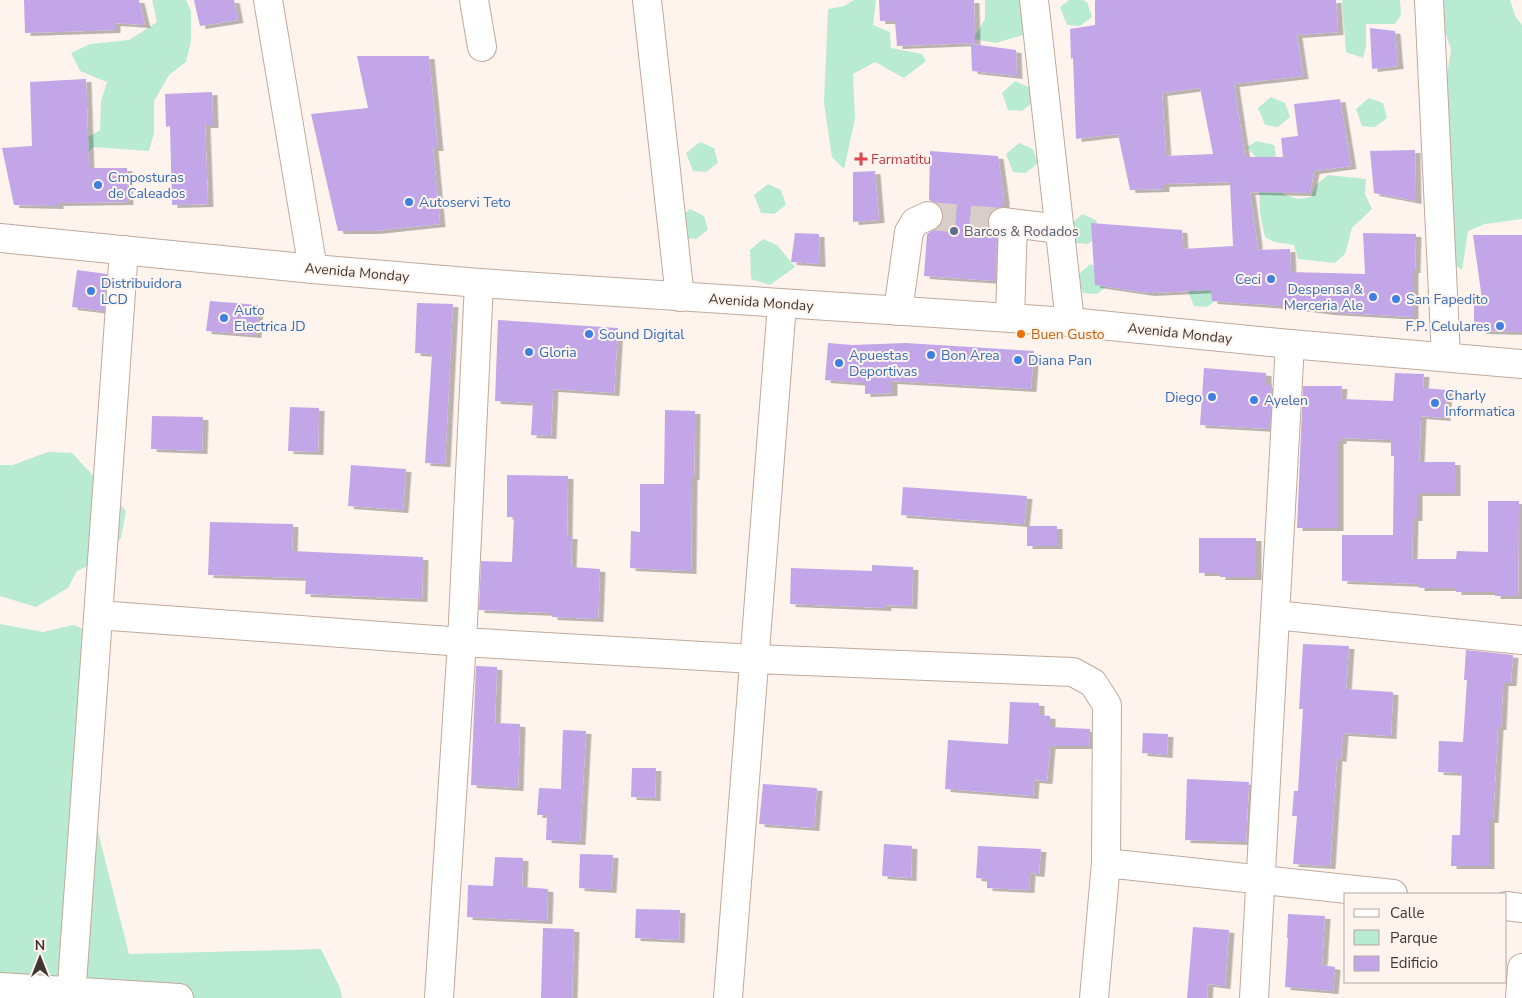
<svg xmlns="http://www.w3.org/2000/svg" width="1522" height="998" viewBox="0 0 1522 998" font-family="'Nunito Sans',sans-serif">
<style>
.green{fill:#b9ead2}
.building{fill:#c2a6e8;fill-rule:evenodd;filter:url(#shadow)}
.lines{fill:none;stroke-linecap:round;stroke-linejoin:round}
.minor-tunnel{stroke:#d8cdc7;stroke-width:28;stroke-dasharray:28 14;stroke-linecap:butt}
.minor-casing{stroke:#c1a99b;stroke-width:30}
.major-casing{stroke:#c1a99b;stroke-width:30}
.minor{stroke:#fff;stroke-width:28}
.major{stroke:#fff;stroke-width:28}
.health-dot{fill:#e0444e;stroke:#fef3ed;stroke-width:2}
.shop-dot{fill:#3f7fe0;stroke:#fef3ed;stroke-width:2}
.service-dot{fill:#5c6f8a;stroke:#fef3ed;stroke-width:2}
.food-dot{fill:#e8710a;stroke:#fef3ed;stroke-width:2}
.labels{text-anchor:middle;stroke-width:4;stroke-linejoin:round;paint-order:stroke}
.health-label{font-size:14px;fill:#be3a42;stroke:#fef3ed;text-anchor:start}
.shop-label{font-size:14px;fill:#366cbe;stroke:#fef3ed;text-anchor:start}
.service-label{font-size:14px;fill:#4e5e75;stroke:#fef3ed;text-anchor:start}
.street-label{font-size:14px;fill:#413731;stroke:#fef3ed}
.food-label{font-size:14px;fill:#c56008;stroke:#fef3ed;text-anchor:start}
</style>
<defs>
<filter id="shadow"><feDropShadow dx="5.5" dy="3" stdDeviation="0" flood-color="#0004"/></filter>
</defs>
<rect width="100%" height="100%" fill="#fef3ed"/>
<path class="green" d="M152,0H186L191,11V41L186,62L169,75L154,101V133L149,151L93,147L85,157L77,144L100,130L101,101L107,82L80,71L71,53L90,44L129,40L157,22Z
M854,0H876L873,25L890,32L891,48L922,54L926,61L904,78L875,62L853,74L855,119L844,169L832,157L824,103L828,9L844,6Z
M985,0H1023V35L996,43L973,39L985,19Z
M1069,0H1083L1087,2L1092,17L1080,26L1067,25L1060,7Z
M1342,0H1400L1401,15L1395,24H1366V46L1363,58L1346,52Z
M1435,0H1510L1515,16L1522,25V219L1485,224L1468,231L1462,270L1446,258L1443,100L1451,50Z
M1015,81L1029,87L1033,102L1022,111L1008,110L1002,93Z
M1271,97L1285,103L1290,117L1278,127L1265,125L1258,108Z
M1369,98L1383,103L1387,118L1375,127L1362,126L1356,109Z
M1257,141L1274,145L1283,194L1298,199L1311,197L1316,185L1328,175L1366,179L1365,194L1372,209L1352,228L1345,254L1335,263L1298,259L1294,245L1274,242L1265,237L1260,214L1258,160L1247,147Z
M700,142L714,148L718,163L706,172L693,171L686,153Z
M1019,143L1033,149L1038,163L1026,173L1013,172L1006,154Z
M768,184L781,190L786,205L774,214L761,213L754,195Z
M690,209L704,216L708,230L696,239L683,238L676,221Z
M1082,214L1096,220L1100,235L1088,244L1075,243L1069,226Z
M763,239L777,245L795,267L770,285L751,279L750,250Z
M1090,264L1104,270L1108,285L1097,294L1083,293L1077,276Z
M1201,277L1219,298L1207,307L1194,306L1187,289Z
M48,452L72,453L126,511L121,538L107,557L77,571L68,588L36,607L0,596V465H13Z
M0,624L43,632L74,625L87,631L81,765L129,954L321,949L340,988L342,998H0Z"/>
<path class="building" d="M24,0H139L145,25L115,23V30L25,33Z
M194,0H234L238,20L200,26Z
M879,0H974L975,43L897,46L895,21H880Z
M1095,0H1336L1338,32L1297,35L1303,76L1234,84L1245,157H1283L1281,138L1298,136L1294,104L1340,99L1351,166L1314,171L1310,193L1250,192L1258,250L1290,249L1291,272L1365,274L1363,233L1416,234L1415,270H1413V317L1329,312L1282,306L1212,301L1211,290L1149,293L1095,285L1091,223L1182,230L1183,249L1233,246L1230,182L1164,184V189L1130,190L1118,134L1076,139L1073,58L1071,59L1070,29L1095,25ZM1200,88L1213,154L1166,156L1162,93Z
M1370,28L1395,31L1398,66L1372,69Z
M971,44L1016,50L1017,76L972,71Z
M357,56H429L438,148H433L440,224L374,231H338L311,114L368,108Z
M86,79L89,168H127L128,202L58,203V206L14,205L2,148L32,146L30,82Z
M212,92L213,125H205L208,204L172,205L170,126L166,127L165,94Z
M1415,150L1416,201L1374,193L1370,151Z
M930,151L998,156L1004,199V207L996,208L991,212L988,221L989,229L997,236L996,281L924,276L927,234L940,225L944,217L942,210L937,204L929,200Z
M875,171L879,220L853,222V172Z
M795,233L819,234L820,264L791,262Z
M1473,235H1522V332L1481,331L1474,321V299H1482Z
M77,270L107,274L104,311L72,307Z
M210,301L258,305L256,335L206,331Z
M417,303L453,304L445,464L425,463L432,354L415,353Z
M498,320L618,328L614,393L553,389L551,436L531,435L533,403L495,401Z
M828,343L852,345L906,343L1034,351L1031,389L892,381V393L865,394V383L825,380Z
M1204,368L1266,373V385H1272L1270,429L1200,425Z
M1395,373L1424,374L1423,388L1447,390L1445,418L1421,416L1419,462H1455V493H1417V518H1413L1412,559H1456L1457,551L1488,552V501H1519L1518,596H1495V592H1456V588H1419V584L1342,581V535H1393L1394,456H1391V440L1341,438V441H1338V528H1297L1303,386H1342L1341,399L1393,401Z
M290,407L319,408L318,452L288,451Z
M665,410L695,411L694,477H692L691,571L630,568L631,531L640,532V484H664Z
M152,416L203,417L202,451L151,449Z
M351,465L406,469L403,510L348,506Z
M507,475L568,476L567,536H572L571,567L600,569L598,619L552,617V613L479,610L481,561L512,562L514,517H507Z
M903,487L1027,496L1024,524L901,515Z
M210,522L293,524L292,551L423,557L422,599L305,594L306,578L208,575Z
M1027,526H1057V546H1027Z
M1199,538H1256V577H1220V573H1199Z
M872,565L913,567L912,606L886,605V608L790,604L791,568L872,571Z
M1303,644L1349,646L1346,689L1393,692L1391,736L1343,733L1341,759L1337,758L1330,866L1293,864L1297,816H1292L1294,791H1298L1303,709H1299Z
M1466,650L1513,655L1511,683H1503L1501,727H1498L1493,820H1489V866H1451L1452,835H1460L1462,773L1438,772L1439,741L1463,742L1467,680H1464Z
M476,666L497,667L495,723L520,724L518,788L471,785Z
M1010,702L1039,703V715L1050,716V727L1090,729L1089,746H1050L1047,781L1034,780L1033,796L945,789L948,740L1008,744Z
M563,730L586,731L580,842L546,840L547,815H537L539,788L561,789Z
M1143,733L1168,734L1167,755L1142,753Z
M632,768H656L655,798L631,797Z
M1187,779L1249,782L1246,842L1185,840Z
M763,784L817,788L814,828L759,824Z
M884,844L912,846L911,878L882,876Z
M978,846L1041,849L1039,874L1030,873L1029,890L987,888V879L976,878Z
M580,854L613,855L611,890L579,888Z
M495,857L523,858L522,887L548,889L547,921L467,917L468,885L493,886Z
M636,909L680,910L679,940L635,938Z
M1288,914L1325,916L1322,965L1335,967L1333,991L1285,987L1288,938H1287Z
M1193,927L1229,930L1225,986L1208,984L1207,998H1187Z
M543,928L574,929L572,998H541Z"/>
<g class="lines">
<path class="minor-tunnel" d="M928,216L1003,222"/>
<g class="minor-casing">
<path id="minor" d="M268,0L313,269
M474,0L482,47
M647,0L680,297
M1034,0L1070,322
M1429,0L1446,357
M1003,222L1060,229
M898,311L909,232L915,222L928,216
M1010,318L1013,224
M98,615L462,642L754,659L1073,672L1093,683L1107,705L1106,863L1094,998
M1275,615L1522,640
M1106,863L1393,894
M1506,906L1522,908
M0,987L179,998
M71,998L124,250
M439,998L462,642L479,283
M728,998L782,304
M1254,998L1290,344
M1520,998L1522,968"/>
</g>
<g class="major-casing">
<path id="major" d="M0,238L313,269L479,283L1070,322L1290,344L1522,364"/>
</g>
<use href="#minor" class="minor"/>
<use href="#major" class="major"/>
</g>
<path class="health-dot" d="M858.5 151.5h5v5h5v5h-5v5h-5v-5h-5v-5h5z"/>
<g class="shop-dot">
<circle cx="98" cy="185" r="5"/>
<circle cx="409" cy="202" r="5"/>
<circle cx="1271" cy="279" r="5"/>
<circle cx="91" cy="291" r="5"/>
<circle cx="1373" cy="297" r="5"/>
<circle cx="1396" cy="299" r="5"/>
<circle cx="224" cy="318" r="5"/>
<circle cx="1500" cy="326" r="5"/>
<circle cx="589" cy="334" r="5"/>
<circle cx="529" cy="352" r="5"/>
<circle cx="931" cy="355" r="5"/>
<circle cx="1018" cy="360" r="5"/>
<circle cx="839" cy="363" r="5"/>
<circle cx="1212" cy="397" r="5"/>
<circle cx="1254" cy="400" r="5"/>
<circle cx="1435" cy="403" r="5"/>
</g>
<circle class="service-dot" cx="954" cy="231" r="5"/>
<circle class="food-dot" cx="1021" cy="334" r="5"/>
<g class="labels">
<g class="health-label">
<text x="871" y="164">Farmatitu</text>
</g>
<g class="shop-label">
<text x="108" y="182">Cmposturas<tspan x="108" dy="16">de Caleados</tspan></text>
<text x="419" y="207">Autoservi Teto</text>
<text x="1261" y="284" text-anchor="end">Ceci</text>
<text x="101" y="288">Distribuidora<tspan x="101" dy="16">LCD</tspan></text>
<text x="1363" y="294" text-anchor="end">Despensa &amp;<tspan x="1363" dy="16">Merceria Ale</tspan></text>
<text x="1406" y="304">San Fapedito</text>
<text x="234" y="315">Auto<tspan x="234" dy="16">Electrica JD</tspan></text>
<text x="1490" y="331" text-anchor="end">F.P. Celulares</text>
<text x="599" y="339">Sound Digital</text>
<text x="539" y="357">Gloria</text>
<text x="849" y="360">Apuestas<tspan x="849" dy="16">Deportivas</tspan></text>
<text x="941" y="360">Bon Area</text>
<text x="1028" y="365">Diana Pan</text>
<text x="1445" y="400">Charly<tspan x="1445" dy="16">Informatica</tspan></text>
<text x="1202" y="402" text-anchor="end">Diego</text>
<text x="1264" y="405">Ayelen</text>
</g>
<g class="service-label">
<text x="964" y="236">Barcos &amp; Rodados</text>
</g>
<g class="street-label">
<text transform="translate(357 272) rotate(5)" y="5">Avenida Monday</text>
<text transform="translate(761 302) rotate(4)" y="5">Avenida Monday</text>
<text transform="translate(1180 333) rotate(6)" y="5">Avenida Monday</text>
</g>
<g class="food-label">
<text x="1031" y="339">Buen Gusto</text>
</g>
</g>
<rect x="1344" y="893" width="162" height="90" fill="#fef3ed" stroke="#b2a8a2"/>
<rect x="1354" y="909" width="25" height="8" fill="#ffffff" stroke="#b2a8a2"/>
<text x="1390" y="918" font-size="15" fill="#413731">Calle</text>
<rect x="1354" y="930" width="25" height="15" fill="#b9ead2" stroke="#b2a8a2"/>
<text x="1390" y="943" font-size="15" fill="#413731">Parque</text>
<rect x="1354" y="956" width="25" height="15" fill="#c2a6e8" stroke="#b2a8a2"/>
<text x="1390" y="968" font-size="15" fill="#413731">Edificio</text>
<g transform="translate(40 958)" stroke="#fef3ed" stroke-width="4" paint-order="stroke">
<path d="M0-4L9 19L0 12L-9 19Z" fill="#413731"/>
<text y="-8" font-size="14" font-weight="bold" text-anchor="middle" fill="#413731">N</text>
</g>
</svg>
